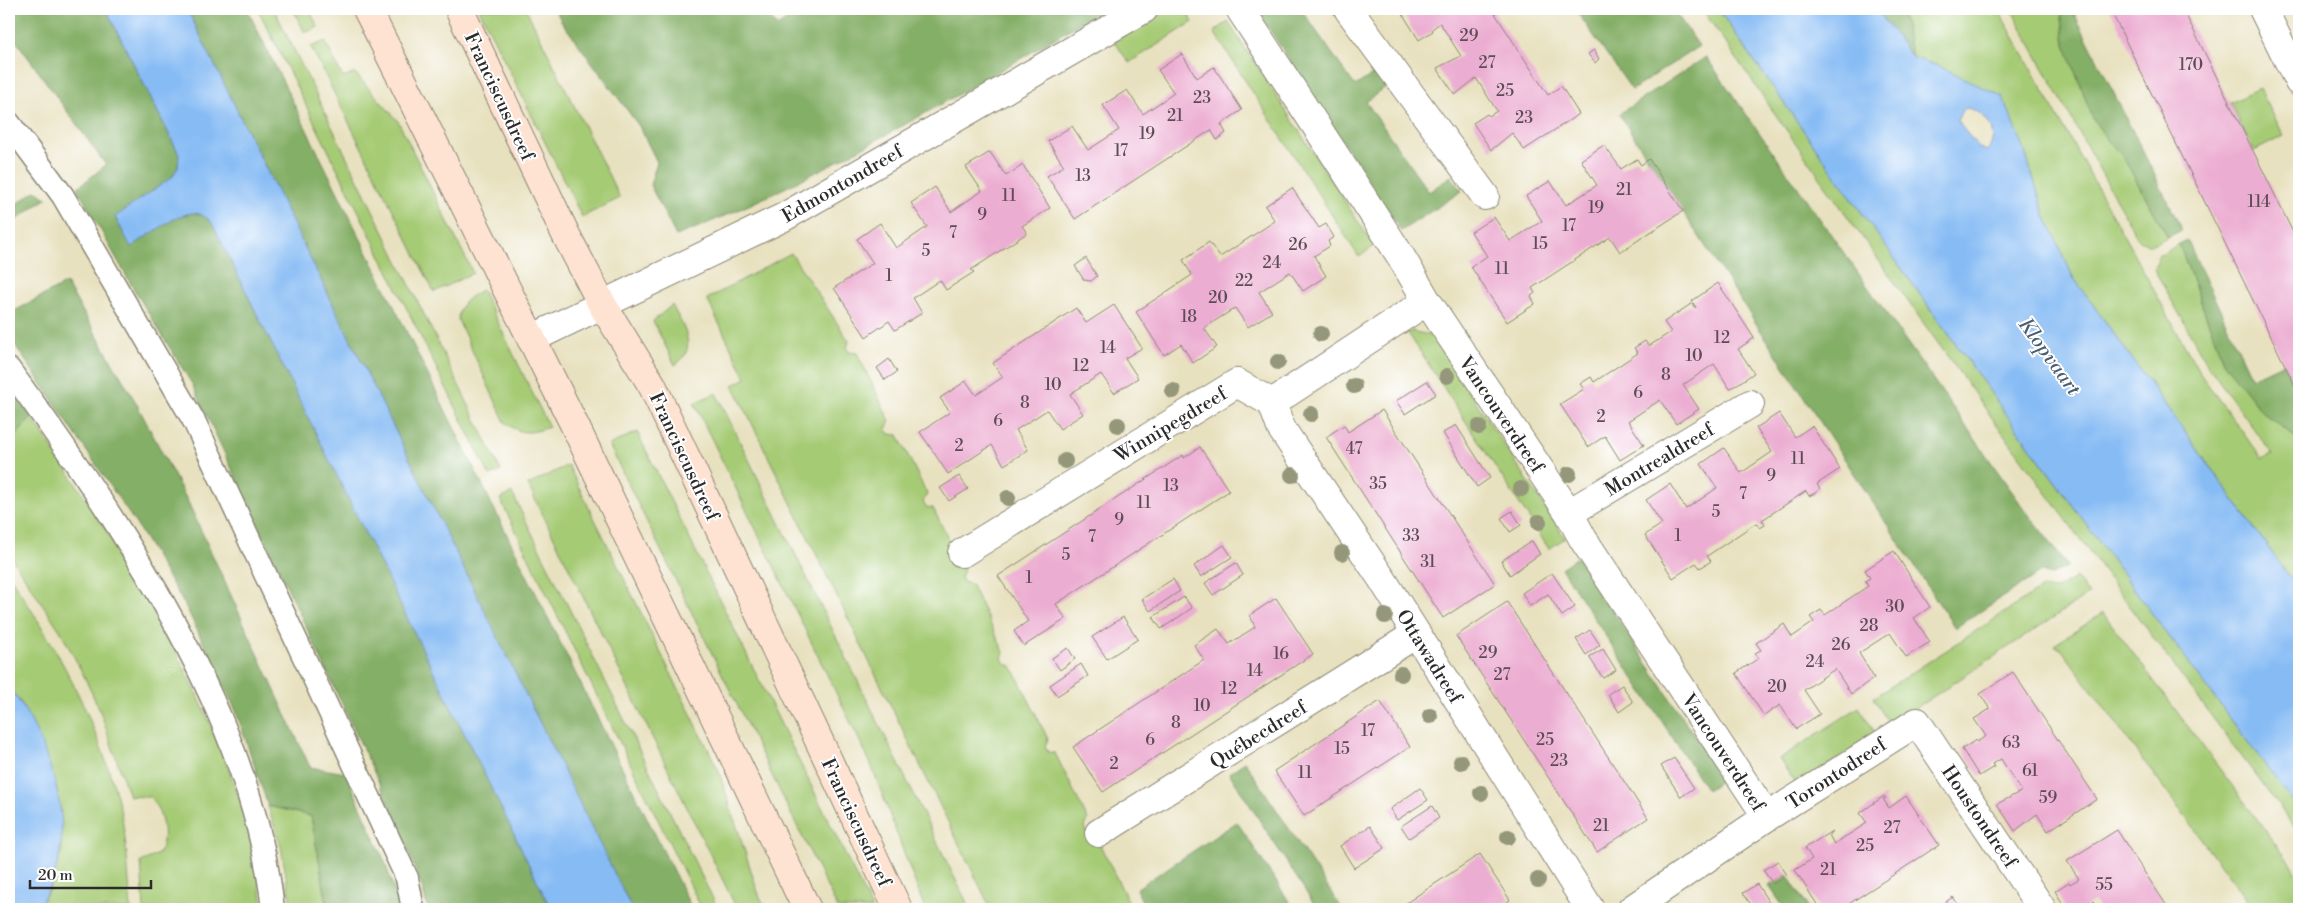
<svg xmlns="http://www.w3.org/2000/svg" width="2308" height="918" viewBox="0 0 2308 918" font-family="'Libre Bodoni',serif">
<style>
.green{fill:#a6cb75;stroke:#687b50}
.forest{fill:#84af66;stroke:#586d48}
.water{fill:#86bbf4;stroke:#587390;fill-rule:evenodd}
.building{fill:#ecadd2}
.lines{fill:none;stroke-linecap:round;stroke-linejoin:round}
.lane-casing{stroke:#8a8675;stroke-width:25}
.street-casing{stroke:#8a8675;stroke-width:30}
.secondary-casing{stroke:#8a8675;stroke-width:30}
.lane{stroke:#fff;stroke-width:22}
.street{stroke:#fff;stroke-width:28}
.secondary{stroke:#fee3d2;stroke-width:28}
.tree{fill:#94977a}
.labels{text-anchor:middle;stroke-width:4;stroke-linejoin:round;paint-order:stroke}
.number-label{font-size:16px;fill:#5b4c55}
.street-label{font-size:19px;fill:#2b2b2b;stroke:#fff}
.water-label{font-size:20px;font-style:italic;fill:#4b5d71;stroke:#fff}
</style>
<rect width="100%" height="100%" fill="#fff"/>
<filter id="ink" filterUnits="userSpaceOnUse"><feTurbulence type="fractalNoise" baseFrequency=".02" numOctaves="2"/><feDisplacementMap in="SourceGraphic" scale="10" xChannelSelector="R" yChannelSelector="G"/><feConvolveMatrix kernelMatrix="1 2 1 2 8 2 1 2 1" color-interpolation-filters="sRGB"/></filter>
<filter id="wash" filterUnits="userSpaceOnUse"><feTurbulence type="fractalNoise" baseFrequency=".0096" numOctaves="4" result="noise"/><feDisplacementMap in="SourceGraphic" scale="20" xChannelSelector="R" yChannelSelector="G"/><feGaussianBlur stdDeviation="1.12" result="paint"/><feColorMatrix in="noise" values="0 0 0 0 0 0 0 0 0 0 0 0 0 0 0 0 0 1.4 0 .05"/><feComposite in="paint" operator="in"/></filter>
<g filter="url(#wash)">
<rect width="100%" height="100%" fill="#e8e1bf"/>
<path class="green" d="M258,9H274L501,471L490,476Z
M293,9H309L318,27L305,33Z
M479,9H526L620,198L582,217Z
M1165,9H1185L1193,22L1129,63L1114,41Z
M1702,9H1718C1907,279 2100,547 2299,810V833C2095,562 1895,288 1702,9Z
M1901,9H1998L2201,375L2262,459L2272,454L2209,367L2154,269L2159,256L2179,244L2224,363L2299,440V590L2073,277L2045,215L2022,143L1941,67L1912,57Z
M2011,9H2061L2065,44L2108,141L2123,157L2168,237L2150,245L2138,239Z
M1228,22L1374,246L1359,257L1214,32Z
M325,41L343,78L355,73L398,121L473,273L434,292L311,47Z
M2260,89L2284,136L2254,151L2230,103Z
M791,253L849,341L847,348L849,352L857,353L890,421L886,429L890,434L898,435L927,494L923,502L926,507L933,508L964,571L961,576L963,582L971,584L1004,652L1002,658L1005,664L1012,666L1048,739L1045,746L1048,752L1055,753L1088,820L1085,827L1087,832L1095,835L1132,909H991L733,385L746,378L707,299Z
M482,290L549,427C530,434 520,435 505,422L458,320C458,304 469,297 482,290Z
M672,305C682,325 700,348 675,365L653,321Z
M1411,331L1433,336L1565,538L1549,549L1408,333Z
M716,393L970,909H925L870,762L694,403Z
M31,417C114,537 202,676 245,817C254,846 258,879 264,909H144L141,862L158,854C169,840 162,808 149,797L129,796L100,711L83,674L61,632L9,554V460L12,441Z
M637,432L872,909H838L609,445Z
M568,465L718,769L759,895L766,909H737L528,485Z
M512,493L718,909H702L500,499Z
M9,575C57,648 94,714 118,800C127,835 128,873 131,909H37L49,890L62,849L22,704L9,688Z
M2076,577L2089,594L1890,725L1873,698L2042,588L2056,590Z
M2103,613L2299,875V909H2253L2062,650L2054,645Z
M1859,707L1876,734L1797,785L1779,759Z
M268,806L311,816L328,909H292L281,847Z"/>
<path class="forest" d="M9,9H106L179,154L178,167L172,177L115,218L131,246C146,237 178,212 195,213C202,214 207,218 212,223L551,909H428L421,884L397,821L192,384L132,286L77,188L106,165L9,31Z
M187,9H247L692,909H632Z
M555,9H765L777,27L804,9H1102C1041,48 978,83 915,119C837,162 759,204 676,236L650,185L657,162L639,126L562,22Z
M1256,9H1301L1355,86L1378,71L1388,85L1366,102L1429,192L1451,176L1462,191L1401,231Z
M1575,9H1673L1699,46L1632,90Z
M1876,9H1901L1912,57Z
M2061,9H2072L2182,230L2168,237L2123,157L2108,141L2093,119L2065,44Z
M1706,57L2020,503L2068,566L2052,575L2041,572L1955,628L1619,114Z
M35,191L47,198L9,225V205L11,208Z
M2187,240L2252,378L2284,363L2299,394V440L2262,412L2224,363L2179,244Z
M66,283L134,399L188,502L310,767L346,773L385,862L400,909H328L311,816L268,806L236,711L186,607L136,524L9,336V314Z
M9,385L31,417L12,441L9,460Z
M1577,557L1723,779L1707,790L1561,568Z
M1245,762L1342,909H1317L1229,773Z
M1237,822L1294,909H1146L1136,889Z
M1787,875L1809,909H1785L1769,886Z"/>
<path class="water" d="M106,9H187L632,909H551L212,223C207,218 202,214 195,213C178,212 146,238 131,247L115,217L172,177L178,167L179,154Z
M1718,9H1876L1912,57L1941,67L2003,97L2022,143L2045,215L2073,277L2299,590V810C2100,547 1907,279 1718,9ZM1966,108C1987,111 2001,134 1987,151L1979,148L1957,121L1962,110Z
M9,688C26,708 37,730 46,755C67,810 70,859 37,909H9Z"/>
<g id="blocks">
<path class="building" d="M1409,9H1492L1548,95L1561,86L1579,114L1524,150L1512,133L1491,150L1473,123L1487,114L1489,116L1497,111L1476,78L1455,95L1437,68L1461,56L1440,23L1432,29L1433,31L1419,40L1402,13Z
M2110,9H2183L2268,181L2299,245V394Z
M1594,50L1599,59L1595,63L1588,54Z
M1182,54L1197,78L1214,67L1242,110L1221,124L1226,133L1217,140L1211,130L1075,219L1047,176L1064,166L1048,141L1072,126L1088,150L1119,130L1103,105L1127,90L1143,114L1174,93L1158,70Z
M1604,145L1621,169L1637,159L1641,165L1649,159L1683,211L1620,252L1610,237L1532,288L1535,293L1531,296L1535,304L1507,322L1471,267L1487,256L1471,232L1494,217L1510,241L1542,221L1526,196L1550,181L1566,205L1582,195L1597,185L1581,160Z
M990,152L1006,176L1023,165L1050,208L1022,226L1027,233L971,270L974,272L946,290L940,280L913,298L922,313L895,330L889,321L866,337L834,288L873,263L857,239L880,223L896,248L911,238L927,227L911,203L935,187L951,212L967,201L982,191L966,167Z
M1292,188L1319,228L1326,224L1334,237L1328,241L1330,246L1314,256L1326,276L1303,291L1290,272L1259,292L1272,312L1248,327L1235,308L1204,328L1217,347L1193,363L1181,344L1164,355L1136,312L1192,275L1183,260L1209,242L1220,257L1275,221L1265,206Z
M1086,258L1097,276L1091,281L1084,280L1075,266Z
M1718,283L1754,338L1738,349L1754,373L1730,389L1714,364L1683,385L1699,409L1676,424L1660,400L1628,421L1644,445L1620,460L1605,436L1588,447L1560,404L1584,389L1580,384L1591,377L1594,382L1638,353L1634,348L1645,341L1649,346L1671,332L1664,322L1691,304L1696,308L1692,301Z
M1114,305L1142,348L1125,358L1138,378L1114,393L1101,374L1070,394L1083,414L1072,421L1060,429L1047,410L1016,430L1028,450L1004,465L992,445L948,474L920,432L950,412L940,398L966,381L976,395L1003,377L993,363L1076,308L1086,323Z
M889,359L897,372L885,380L877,368Z
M1427,381L1436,394L1405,414L1396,401Z
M1382,410L1495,584L1443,618L1326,437L1344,425L1348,432Z
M1779,413L1795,437L1812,426L1840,469L1817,484L1820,489L1815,493L1809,496L1806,491L1762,520L1765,525L1760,528L1756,523L1707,556L1711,561L1705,565L1700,568L1696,563L1673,578L1645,535L1662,524L1646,500L1670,484L1686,509L1701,499L1717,488L1701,464L1724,448L1741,473L1772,452L1756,428Z
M1456,425L1490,478L1477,487L1443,433Z
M1200,447L1229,491L1056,604L1066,619L1024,646L1014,631L1028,621L998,576L1183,455L1184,458Z
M959,476L968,489L949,501L940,488Z
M1512,511L1521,525L1510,532L1501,518Z
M1532,541L1540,554L1510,575L1501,561Z
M1224,545L1232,557L1201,577L1194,566Z
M1894,551L1930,607L1914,618L1930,642L1906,657L1890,633L1859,653L1874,678L1851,694L1835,669L1820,679L1804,690L1820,714L1796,729L1780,705L1764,716L1736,673L1759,658L1755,653L1761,650L1756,643L1784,624L1792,637L1814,622L1810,617L1821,610L1825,615L1868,586L1865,581L1870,578L1865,570Z
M1236,563L1243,575L1213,595L1205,583Z
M1552,573L1575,607L1562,616L1548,594L1530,606L1522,593Z
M1173,579L1180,591L1150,611L1142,599Z
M1184,597L1192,608L1161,629L1153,617Z
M1276,598L1313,654L1103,792L1073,747L1204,660L1194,645L1218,629L1229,644L1255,627L1250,615Z
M1507,602L1648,818L1597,852L1456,636Z
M1123,617L1138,639L1107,659L1092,637Z
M1590,630L1600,645L1586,655L1576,639Z
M1068,648L1075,659L1060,670L1052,658Z
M1603,649L1616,670L1603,678L1589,657Z
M1081,664L1088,676L1057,696L1050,685Z
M2013,672L2097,799L2048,831L2037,814L2015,831L1997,804L2022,791L2011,775L2001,759L1992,764L1994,767L1979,776L1962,749L1976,740L1977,742L1986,736L1974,719L1990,709L1980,694Z
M1622,685L1633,702L1619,712L1608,694Z
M1380,701L1410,747L1304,816L1274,771Z
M1674,758L1694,788L1681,797L1661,766Z
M1420,788L1428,800L1397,820L1390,809Z
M1884,796L1886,798L1883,799L1889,808L1906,796L1939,845L1841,909H1820L1795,870L1812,859L1805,848L1832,831L1829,835L1834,844L1867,823L1860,813Z
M1432,806L1439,818L1409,838L1401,826Z
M1370,826L1385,848L1354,868L1340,846Z
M2117,830L2135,858L2169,909H2099L2094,901L2085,907L2086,909H2066L2055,891L2069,882L2070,884L2079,879L2067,861Z
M1480,854L1510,900L1497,909H1397Z
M1778,861L1787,875L1773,884L1763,870Z
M1757,884L1773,909H1754L1743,893Z
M1953,897L1960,907L1956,909H1935Z"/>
</g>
</g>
<g filter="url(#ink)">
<use href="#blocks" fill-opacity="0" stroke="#8a8675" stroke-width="1"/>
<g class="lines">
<g class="lane-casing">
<path id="lane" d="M9,123L63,196L194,421L407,878L413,909
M9,369C121,523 252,715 273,909"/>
</g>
<g class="street-casing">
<path id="street" d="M1240,9L1400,255L1427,301L1569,513L1583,539L1767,817
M1348,9L1485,196
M2263,9L2299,82
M531,339L784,217L1144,9
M1272,403L1281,428L1382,579L1590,909
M1569,513L1750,404
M962,553L1237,383L1272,403L1427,301
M1099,833L1416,634
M1632,909L1767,817L1917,722L2042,909"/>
</g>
<g class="secondary-casing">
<path id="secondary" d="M367,9L574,424L807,909
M459,9L566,235L603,306L652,385L898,909"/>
</g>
<use href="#lane" class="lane"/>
<use href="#street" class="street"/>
<use href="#secondary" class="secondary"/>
</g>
<g class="tree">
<circle cx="1321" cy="334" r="8"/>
<circle cx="1278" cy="362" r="8"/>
<circle cx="1447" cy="376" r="8"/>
<circle cx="1354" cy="386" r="8"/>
<circle cx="1173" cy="391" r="8"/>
<circle cx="1311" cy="414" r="8"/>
<circle cx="1118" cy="425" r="8"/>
<circle cx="1479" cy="427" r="8"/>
<circle cx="1065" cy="461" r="8"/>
<circle cx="1569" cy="474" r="8"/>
<circle cx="1292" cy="475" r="8"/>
<circle cx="1521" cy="489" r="8"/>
<circle cx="1008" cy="498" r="8"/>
<circle cx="1539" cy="522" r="8"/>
<circle cx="1342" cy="553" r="8"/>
<circle cx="1385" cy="616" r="8"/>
<circle cx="1401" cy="674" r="8"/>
<circle cx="1430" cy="716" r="8"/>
<circle cx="1461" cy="762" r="8"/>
<circle cx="1481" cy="793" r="8"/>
<circle cx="1508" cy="837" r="8"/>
<circle cx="1538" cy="880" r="8"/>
</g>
</g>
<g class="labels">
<g class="number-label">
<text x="1469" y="41">29</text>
<text x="1487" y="68">27</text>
<text x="2191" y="70">170</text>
<text x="1505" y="96">25</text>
<text x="1202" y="103">23</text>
<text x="1175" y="121">21</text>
<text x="1524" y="123">23</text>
<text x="1147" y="139">19</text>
<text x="1121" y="156">17</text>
<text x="1083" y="181">13</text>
<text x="1624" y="195">21</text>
<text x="1009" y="201">11</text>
<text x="2259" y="207">114</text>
<text x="1596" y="213">19</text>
<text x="982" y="220">9</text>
<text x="1569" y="231">17</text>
<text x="953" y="238">7</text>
<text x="1540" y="249">15</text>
<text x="1298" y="250">26</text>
<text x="926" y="256">5</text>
<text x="1272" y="268">24</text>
<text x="1502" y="274">11</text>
<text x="889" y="281">1</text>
<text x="1244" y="286">22</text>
<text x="1218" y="303">20</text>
<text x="1189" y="322">18</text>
<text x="1722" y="343">12</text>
<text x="1108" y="353">14</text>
<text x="1694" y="361">10</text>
<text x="1081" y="371">12</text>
<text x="1666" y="380">8</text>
<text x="1053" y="390">10</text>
<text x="1638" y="398">6</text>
<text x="1025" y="408">8</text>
<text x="1601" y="422">2</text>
<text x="998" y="426">6</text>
<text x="959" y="451">2</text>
<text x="1354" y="454">47</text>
<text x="1798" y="464">11</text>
<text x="1771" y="481">9</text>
<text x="1378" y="489">35</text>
<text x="1171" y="491">13</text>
<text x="1743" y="499">7</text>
<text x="1144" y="508">11</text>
<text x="1716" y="517">5</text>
<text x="1119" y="525">9</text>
<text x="1411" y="541">33</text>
<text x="1678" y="541">1</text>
<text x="1092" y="542">7</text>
<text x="1066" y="560">5</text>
<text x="1428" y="567">31</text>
<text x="1029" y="583">1</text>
<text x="1895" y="612">30</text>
<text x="1869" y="631">28</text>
<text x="1841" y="650">26</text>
<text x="1488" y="658">29</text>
<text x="1281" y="659">16</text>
<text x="1815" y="667">24</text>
<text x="1255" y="676">14</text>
<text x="1502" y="680">27</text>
<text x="1777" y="692">20</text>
<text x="1229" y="694">12</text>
<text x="1202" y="711">10</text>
<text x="1176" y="728">8</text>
<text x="1368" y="736">17</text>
<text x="1150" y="745">6</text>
<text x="1545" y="745">25</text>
<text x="2011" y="748">63</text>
<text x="1342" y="754">15</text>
<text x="1559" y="766">23</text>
<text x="1114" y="769">2</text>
<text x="2030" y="776">61</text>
<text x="1305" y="778">11</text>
<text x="2048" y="803">59</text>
<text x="1601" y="831">21</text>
<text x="1892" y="833">27</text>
<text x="1865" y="851">25</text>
<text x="1828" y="875">21</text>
<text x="2104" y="890">55</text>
</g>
<g class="street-label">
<text transform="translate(500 96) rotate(65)" y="7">Franciscusdreef</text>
<text transform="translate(842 183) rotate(-30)" y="7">Edmontondreef</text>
<text transform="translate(1502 414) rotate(56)" y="7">Vancouverdreef</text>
<text transform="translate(1170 424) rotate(-31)" y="7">Winnipegdreef</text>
<text transform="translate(685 456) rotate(65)" y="7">Franciscusdreef</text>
<text transform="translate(1659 459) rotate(-31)" y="7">Montrealdreef</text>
<text transform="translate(1430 656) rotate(58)" y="7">Ottawadreef</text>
<text transform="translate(1258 734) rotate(-32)" y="7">Québecdreef</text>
<text transform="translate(1724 752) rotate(57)" y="7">Vancouverdreef</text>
<text transform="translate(1836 773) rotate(-33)" y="7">Torontodreef</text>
<text transform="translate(1980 816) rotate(56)" y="7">Houstondreef</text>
<text transform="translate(857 822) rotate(65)" y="7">Franciscusdreef</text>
</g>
<g class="water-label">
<text transform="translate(2050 356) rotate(54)" y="7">Klopvaart</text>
</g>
</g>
<rect width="2308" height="918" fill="none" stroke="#fff" stroke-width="30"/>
<path d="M30 880v8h121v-8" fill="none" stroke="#2b2b2b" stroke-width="2.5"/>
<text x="38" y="880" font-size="15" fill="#2b2b2b" stroke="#ffffff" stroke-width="4" paint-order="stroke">20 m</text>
</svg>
